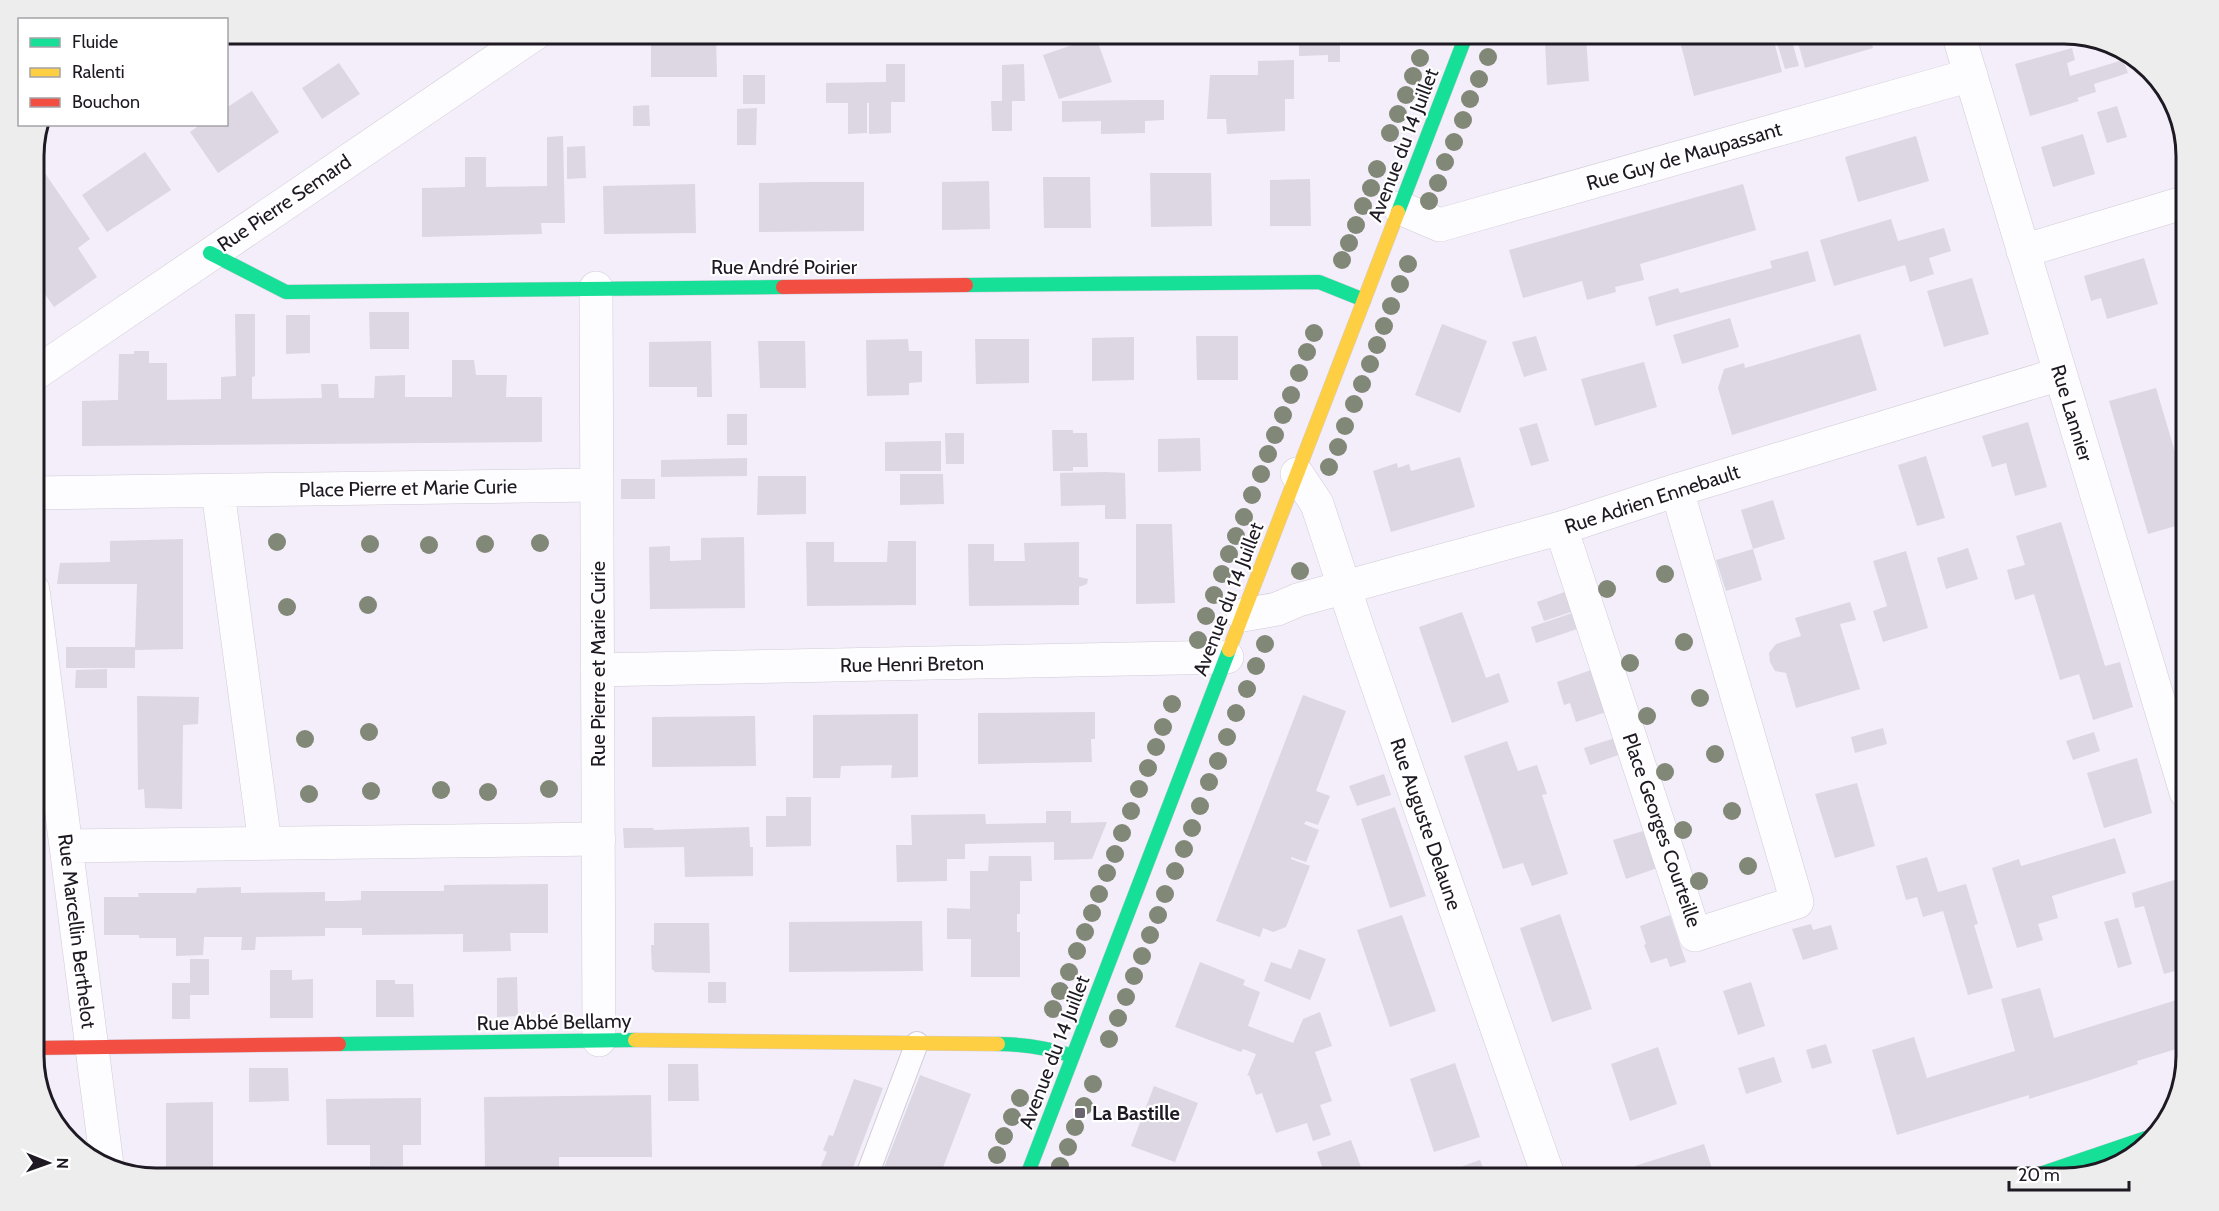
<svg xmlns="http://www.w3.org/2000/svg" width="2219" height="1211" viewBox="0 0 2219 1211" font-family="Cabin,sans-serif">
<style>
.building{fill:#dcd7e2}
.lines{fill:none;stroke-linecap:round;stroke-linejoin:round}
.lane-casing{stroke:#d1ccd7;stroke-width:24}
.street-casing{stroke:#d1ccd7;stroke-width:34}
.fast-casing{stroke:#d1ccd7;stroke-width:15}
.slow-casing{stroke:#d1ccd7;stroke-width:15}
.jam-casing{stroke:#d1ccd7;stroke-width:15}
.lane{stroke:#fdfcfe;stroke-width:22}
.street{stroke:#fdfcfe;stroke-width:33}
.fast{stroke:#16e098;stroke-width:14}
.slow{stroke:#ffcf43;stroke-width:14}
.jam{stroke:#f24e42;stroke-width:14}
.tree{fill:#818877}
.poi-dot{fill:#69646e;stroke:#fff;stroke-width:2}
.labels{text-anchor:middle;stroke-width:4.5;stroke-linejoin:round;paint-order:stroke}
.street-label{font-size:20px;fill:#1e1923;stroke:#fff}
.poi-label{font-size:20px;font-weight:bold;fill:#1e1923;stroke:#fff;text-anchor:start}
.rim{fill:none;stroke:#1e1923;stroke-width:3}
</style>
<rect width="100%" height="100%" fill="#f3eef9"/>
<path class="building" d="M651,33H716L717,77H651Z
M773,33H878V39L773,40Z
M955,33H997V38H955Z
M1299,33H1340V62H1328V55L1299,56Z
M1723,33H1741L1745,44L1773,37L1782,72L1694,96L1681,45Z
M1817,33H1869L1873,48L1805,68L1797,39Z
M1790,35L1799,66L1785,69L1776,39Z
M1096,37L1112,82L1059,99L1043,55Z
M1586,37L1589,81L1547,85L1545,41Z
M2072,48L2075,60L2067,63L2070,76L2123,60L2128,73L2094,84L2096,92L2077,98L2079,101L2030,116L2015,64Z
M1294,60V99H1285V131L1227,134L1226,119H1207L1210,75H1258V61Z
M339,63L360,94L322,119L302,88Z
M886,64H905V102H891V133L869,134V103H867V133L848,134V103H826V83L886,82Z
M1024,64L1025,101H1012V131H992L991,101H1002V65Z
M743,75H765V104H743Z
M252,91L279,132L218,173L190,132L201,124H226V108Z
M1139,100H1164V120L1145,121V133L1101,134V121L1062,122V101Z
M649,105L650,126H633V106Z
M2117,106L2127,137L2107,143L2097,112Z
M757,108L756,145H737V109Z
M2083,134L2095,174L2053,187L2041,147Z
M563,136L565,223H541L542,234L422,237V188L465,187V157H486V187L547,186V137Z
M1916,136L1929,181L1858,202L1845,157Z
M585,146L586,178L567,179V147Z
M145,152L171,190L107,232L82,195Z
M36,160L90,239L78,248L97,277L54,307L33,277V212L41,207L33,196V162Z
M1150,173H1211L1212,226L1151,227Z
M1043,177H1090L1091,228H1044Z
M1310,179L1311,226H1270V180Z
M989,181L990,229L942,230V182Z
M811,182H864V231L759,232V183Z
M695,184L696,233L604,234L603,186Z
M1743,184L1756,230L1640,264L1644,280L1615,287L1616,292L1587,300L1582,281L1523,298L1509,250Z
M1891,219L1898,241L1944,228L1951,251L1929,258L1934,274L1910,282L1905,265L1834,286L1820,240Z
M1808,251L1816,281L1656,326L1648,297L1678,288L1680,293L1772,268L1770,261Z
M2144,258L2158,304L2107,319L2101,298L2091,301L2084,276Z
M1972,278L1989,334L1944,347L1927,291Z
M369,312H409V349H370Z
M235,314H255V376L252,377V399L322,398L321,384H338L339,398H374L375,376L405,375V397H452V360H474L476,375H507L506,397H542V442L82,446V401L118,400L119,354H134V351H149V363H167V400L221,399V377L236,376Z
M286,315H310V353L286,354Z
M1730,318L1739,347L1682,364L1673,335Z
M1442,324L1487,341L1460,413L1415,395Z
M1860,334L1877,390L1732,435L1718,388L1724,369L1744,363L1745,368Z
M1196,336H1238V380H1197Z
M1536,336L1547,370L1524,377L1512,342Z
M1134,337V380L1092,381V338Z
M908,339L909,351H922V382L909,383V395L867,396L866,340Z
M975,339H1029V383L976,384Z
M711,341L712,397H697V387H649V342Z
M758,341H805L806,388H760Z
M1644,362L1657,407L1595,426L1581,379Z
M2156,388L2186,489V523L2148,534L2109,401Z
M727,414H747V445H727Z
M2028,422L2047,487L2015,496L2006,463L1992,467L1982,436Z
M1537,423L1549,461L1531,466L1519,428Z
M1052,430H1073V433H1087L1088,467H1073V471H1053Z
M945,433H964V464H946Z
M1200,438L1201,471L1158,472V439Z
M941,441V471H885V442Z
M1926,456L1945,518L1917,526L1898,465Z
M1460,457L1475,507L1391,532L1373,471L1397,463L1398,468L1409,464L1411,471Z
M747,458V476L661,477V460Z
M1105,472L1125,473L1126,519H1105V505L1061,506L1060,473Z
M900,474H943L944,504L900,505Z
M758,476H806V514L757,515Z
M621,479H655V499H621Z
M1773,500L1785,539L1753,549L1741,510Z
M2061,522L2105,666L2120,662L2133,707L2093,720L2079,674L2060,680L2034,594L2015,600L2007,570L2025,565L2016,536Z
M1136,524H1172L1175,603L1136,604Z
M744,537L745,608L650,609L649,547L670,546V561L701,560V538Z
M183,539V649L135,650V668H66V647H135L137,584H57L60,563L110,562V541Z
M888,541H916V605L807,606L806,542H834V562H887Z
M1079,542V577L1088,579L1087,584L1079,587V605L969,606L968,544H994V561H1025L1024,543Z
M1968,548L1978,579L1946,589L1937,558Z
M1753,549L1762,580L1726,591L1716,560Z
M1906,551L1928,628L1883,642L1873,611L1887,606L1873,561Z
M1567,591L1574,611L1544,621L1537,602Z
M1850,602L1856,620L1840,624L1860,689L1796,708L1786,673L1775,671L1770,662L1769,653L1776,644L1801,636L1795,618Z
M1462,612L1486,678L1499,673L1509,702L1452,723L1419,627Z
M1575,612L1580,628L1536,643L1531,627Z
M107,669V688H75L76,670Z
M1594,669L1609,711L1576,722L1570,703L1564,705L1557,682Z
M1303,695L1346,711L1316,791L1330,796L1318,825L1306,821L1304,824L1319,830L1306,862L1291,857V859L1310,866L1286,927L1273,932L1263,928L1260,937L1216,921Z
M137,696L199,697L198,724L183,725L182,809L145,808L144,789L138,790Z
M1095,712V739H1091L1092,762L978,764V713Z
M918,714V777L891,778L892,765L841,766L840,778H813V715Z
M755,716L756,766L652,767V717Z
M1883,728L1887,744L1855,753L1851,737Z
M2094,732L2100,751L2073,760L2066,741Z
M1618,737L1624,753L1590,765L1584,748Z
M1507,741L1518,771L1537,765L1547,794L1542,795L1568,874L1532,886L1523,863L1503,869L1464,756Z
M2137,758L2152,813L2104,828L2087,773Z
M1384,774L1391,795L1357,806L1349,786Z
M1857,783L1875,846L1835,858L1815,794Z
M786,797H811V846L766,847V816H786Z
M1395,807L1426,896L1390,908L1361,819Z
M1046,811H1071V823L1107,822L1092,859L1054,860V842L965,844V859H947V881L897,882L896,845H912L911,815L985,814L986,824L1046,823Z
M749,827L750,847H753V876L685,877L684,847L624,848L623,828H653L654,830Z
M1650,829L1663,866L1626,879L1613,840Z
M2115,838L2126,873L2052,896L2058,918L2038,924L2043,940L2017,948L1992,868L2019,859L2021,866Z
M989,856H1031L1032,881H1020V914H1017V932H1020V977H971V939H947V908L970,909V871H988Z
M1927,857L1938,892L1966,884L1978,924L1974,925L1993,988L1968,995L1943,911L1923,917L1917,897L1906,900L1896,866Z
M2184,877L2186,882L2185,993L2178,970L2164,974L2144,906L2135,908L2132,893Z
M548,884V933H510L511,951L463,952V934L362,935V928H325V936L256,937L255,950H241L242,937H204L203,955L176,956V938H139V935H104V897H139L138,893H196L197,888L241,887V893L325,892V901H343L361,900V891H444V885Z
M1560,914L1592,1009L1552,1022L1520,928Z
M1402,915L1436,1011L1390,1027L1357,930Z
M1670,915L1686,962L1670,967L1667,958L1651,963L1644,945L1646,944L1640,926Z
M2118,918L2132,964L2118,968L2104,922Z
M922,921L923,971L789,972V922Z
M654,923H709L710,973L654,972V970H652L651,945H654Z
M1811,924L1813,930L1831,925L1838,949L1803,960L1792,929Z
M1299,949L1326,959L1310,1000L1264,981L1271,962L1291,969Z
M190,959H209V995H190V1019H172V983H190Z
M1200,962L1245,980L1243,985L1260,992L1248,1026L1293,1043L1303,1019L1320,1012L1332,1046L1315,1052L1332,1101L1320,1105L1331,1135L1313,1141L1307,1123L1276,1133L1262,1093L1256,1095L1249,1075L1247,1076L1256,1054L1243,1049L1241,1052L1175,1027Z
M270,970H292V980L313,979V1018H270Z
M517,977L518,1016L497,1017V978Z
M376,980H395V984H413L414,1017H376Z
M708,982H726V1003H708Z
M1751,982L1765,1026L1738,1035L1723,991Z
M2040,988L2054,1038L2186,997V1046L2137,1061L2138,1064L2087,1081L2029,1099V1095L1897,1135L1872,1050L1914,1037L1927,1078L2015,1051L2001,999Z
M1826,1044L1832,1063L1812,1069L1806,1050Z
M1658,1047L1677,1104L1630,1121L1611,1064Z
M1774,1057L1782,1082L1746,1094L1738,1068Z
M1455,1063L1480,1137L1434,1152L1410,1079Z
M668,1064H698L699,1101H668Z
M249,1068H288L289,1101L249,1102Z
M920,1075L971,1094L939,1178H880Z
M854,1079L883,1088L849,1178H816L827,1152L823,1150L829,1135L833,1136Z
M1154,1086L1198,1103L1175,1162L1131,1146Z
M651,1095L652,1157H559V1169H485L484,1097Z
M421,1098V1145H403V1166L370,1167V1145H327L326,1099Z
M213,1102V1178H166V1103Z
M1351,1140L1365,1178H1326L1317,1152Z
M1704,1144L1715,1178H1639L1635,1166Z
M1480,1160L1487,1178H1430Z
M453,1167V1178H423V1168Z"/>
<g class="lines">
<g class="lane-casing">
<path id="lane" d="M866,1178L917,1043"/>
</g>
<g class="street-casing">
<path id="street" d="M1958,33L2186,792
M1400,208L1440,225L1971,75
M2023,251L2186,202
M596,288L599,1040
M33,375L536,33
M1297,474L1317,504L1359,632L1549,1178
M218,491L265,844
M33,493L597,485
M1561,528L1695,935L1797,902L1677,490
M33,590L107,1165
M1243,615L1277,609L1298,600L1561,528L1677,490L2060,374
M597,670L1227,657
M66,846L599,839"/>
</g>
<g class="fast-casing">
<path id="fast" d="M1398,212L1467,33
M210,253L286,292L783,287
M966,285L1319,282L1364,300
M339,1044L635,1040
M998,1044C1024,1044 1048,1048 1073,1056
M1026,1178L1229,650
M2028,1178L2149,1137"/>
</g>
<g class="slow-casing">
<path id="slow" d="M1229,650L1398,212
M635,1040L998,1044"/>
</g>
<g class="jam-casing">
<path id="jam" d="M783,287L966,285
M33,1048L339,1044"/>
</g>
<use href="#lane" class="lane"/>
<use href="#street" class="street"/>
<use href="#fast" class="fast"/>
<use href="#slow" class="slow"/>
<use href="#jam" class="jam"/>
</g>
<g class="tree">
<circle cx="1488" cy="57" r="9"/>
<circle cx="1420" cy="58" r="9"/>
<circle cx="1413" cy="76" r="9"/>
<circle cx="1479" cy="79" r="9"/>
<circle cx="1406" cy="95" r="9"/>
<circle cx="1470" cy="99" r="9"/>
<circle cx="1398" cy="114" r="9"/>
<circle cx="1463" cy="120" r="9"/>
<circle cx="1390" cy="133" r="9"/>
<circle cx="1454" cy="142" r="9"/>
<circle cx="1445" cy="162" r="9"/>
<circle cx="1377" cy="169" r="9"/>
<circle cx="1438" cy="183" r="9"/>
<circle cx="1371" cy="188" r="9"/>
<circle cx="1429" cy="201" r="9"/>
<circle cx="1363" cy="206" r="9"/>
<circle cx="1356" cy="225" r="9"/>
<circle cx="1349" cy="243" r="9"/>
<circle cx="1342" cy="260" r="9"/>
<circle cx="1408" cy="264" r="9"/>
<circle cx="1400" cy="284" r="9"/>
<circle cx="1391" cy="306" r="9"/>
<circle cx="1384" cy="326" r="9"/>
<circle cx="1314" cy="333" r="9"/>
<circle cx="1377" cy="345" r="9"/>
<circle cx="1307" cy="352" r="9"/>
<circle cx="1370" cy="364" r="9"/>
<circle cx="1299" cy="373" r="9"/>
<circle cx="1362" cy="384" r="9"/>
<circle cx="1291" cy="395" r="9"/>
<circle cx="1354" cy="404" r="9"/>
<circle cx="1283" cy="415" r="9"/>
<circle cx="1345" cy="426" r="9"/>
<circle cx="1275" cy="435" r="9"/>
<circle cx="1338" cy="447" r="9"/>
<circle cx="1268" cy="454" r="9"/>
<circle cx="1329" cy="467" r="9"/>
<circle cx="1261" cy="474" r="9"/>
<circle cx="1252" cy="495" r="9"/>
<circle cx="1244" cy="517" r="9"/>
<circle cx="1236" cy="536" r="9"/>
<circle cx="277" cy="542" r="9"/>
<circle cx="540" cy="543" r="9"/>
<circle cx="370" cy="544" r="9"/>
<circle cx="485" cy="544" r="9"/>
<circle cx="429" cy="545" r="9"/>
<circle cx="1229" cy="554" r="9"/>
<circle cx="1300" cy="571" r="9"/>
<circle cx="1222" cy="574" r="9"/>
<circle cx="1665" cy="574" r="9"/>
<circle cx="1607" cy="589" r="9"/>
<circle cx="1214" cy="595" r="9"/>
<circle cx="368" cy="605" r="9"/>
<circle cx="287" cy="607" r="9"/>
<circle cx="1206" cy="616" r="9"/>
<circle cx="1198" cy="640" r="9"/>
<circle cx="1684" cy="642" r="9"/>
<circle cx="1265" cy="644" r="9"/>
<circle cx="1630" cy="663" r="9"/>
<circle cx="1256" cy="666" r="9"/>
<circle cx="1247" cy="689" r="9"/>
<circle cx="1700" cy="698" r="9"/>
<circle cx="1172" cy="704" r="9"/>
<circle cx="1236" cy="713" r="9"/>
<circle cx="1647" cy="716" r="9"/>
<circle cx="1163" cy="727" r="9"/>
<circle cx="369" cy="732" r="9"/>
<circle cx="1227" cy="737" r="9"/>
<circle cx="305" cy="739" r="9"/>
<circle cx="1156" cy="747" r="9"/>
<circle cx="1715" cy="754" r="9"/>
<circle cx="1218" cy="761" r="9"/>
<circle cx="1148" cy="768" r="9"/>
<circle cx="1665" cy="772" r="9"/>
<circle cx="1209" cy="782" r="9"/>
<circle cx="549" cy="789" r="9"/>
<circle cx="1139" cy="789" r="9"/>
<circle cx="441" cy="790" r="9"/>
<circle cx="371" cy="791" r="9"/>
<circle cx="488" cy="792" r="9"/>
<circle cx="309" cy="794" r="9"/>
<circle cx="1200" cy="806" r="9"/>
<circle cx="1131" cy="811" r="9"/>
<circle cx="1732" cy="811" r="9"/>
<circle cx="1192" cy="828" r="9"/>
<circle cx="1683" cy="830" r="9"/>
<circle cx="1122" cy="833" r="9"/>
<circle cx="1184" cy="849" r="9"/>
<circle cx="1115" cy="854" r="9"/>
<circle cx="1748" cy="866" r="9"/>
<circle cx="1175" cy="871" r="9"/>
<circle cx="1107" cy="873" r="9"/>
<circle cx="1699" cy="881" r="9"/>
<circle cx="1099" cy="894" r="9"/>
<circle cx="1165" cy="894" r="9"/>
<circle cx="1092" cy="913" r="9"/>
<circle cx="1158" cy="915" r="9"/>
<circle cx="1085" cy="932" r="9"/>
<circle cx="1150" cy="935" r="9"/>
<circle cx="1077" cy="951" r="9"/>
<circle cx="1142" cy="956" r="9"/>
<circle cx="1069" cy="972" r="9"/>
<circle cx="1134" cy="976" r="9"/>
<circle cx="1060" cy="991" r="9"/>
<circle cx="1126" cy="997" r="9"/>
<circle cx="1053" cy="1009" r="9"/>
<circle cx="1118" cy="1018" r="9"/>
<circle cx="1109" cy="1039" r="9"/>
<circle cx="1093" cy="1084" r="9"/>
<circle cx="1020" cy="1098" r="9"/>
<circle cx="1084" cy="1106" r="9"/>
<circle cx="1012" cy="1117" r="9"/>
<circle cx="1075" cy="1127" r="9"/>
<circle cx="1004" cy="1136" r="9"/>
<circle cx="1068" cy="1147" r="9"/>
<circle cx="997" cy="1155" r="9"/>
<circle cx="1060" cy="1166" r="9"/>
</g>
<rect class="poi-dot" x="1074" y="1107" width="12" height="12" rx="3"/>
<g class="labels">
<g class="street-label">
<text transform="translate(1403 145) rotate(-69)" y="7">Avenue du 14 Juillet</text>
<text transform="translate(1684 156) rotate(-16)" y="7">Rue Guy de Maupassant</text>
<text transform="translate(284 203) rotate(-34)" y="7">Rue Pierre Semard</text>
<text x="784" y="274">Rue André Poirier</text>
<text transform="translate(2072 413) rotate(73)" y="7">Rue Lannier</text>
<text transform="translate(408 488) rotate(-1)" y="7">Place Pierre et Marie Curie</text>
<text transform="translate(1652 499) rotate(-18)" y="7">Rue Adrien Ennebault</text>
<text transform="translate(1228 599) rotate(-69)" y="7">Avenue du 14 Juillet</text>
<text transform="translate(598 664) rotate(-90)" y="7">Rue Pierre et Marie Curie</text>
<text transform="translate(912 664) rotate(-1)" y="7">Rue Henri Breton</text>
<text transform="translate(1426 824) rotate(71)" y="7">Rue Auguste Delaune</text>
<text transform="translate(1662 830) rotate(71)" y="7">Place Georges Courteille</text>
<text transform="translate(77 931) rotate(83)" y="7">Rue Marcellin Berthelot</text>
<text transform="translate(554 1022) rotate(-1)" y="7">Rue Abbé Bellamy</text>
<text transform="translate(1054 1052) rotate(-69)" y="7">Avenue du 14 Juillet</text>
</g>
<g class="poi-label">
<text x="1092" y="1120">La Bastille</text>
</g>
</g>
<path d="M0 0H2219V1211H0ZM156 44H2064A112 112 0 0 1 2176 156V1056A112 112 0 0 1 2064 1168H156A112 112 0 0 1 44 1056V156A112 112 0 0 1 156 44Z" fill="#ededed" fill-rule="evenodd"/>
<path class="rim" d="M156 44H2064A112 112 0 0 1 2176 156V1056A112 112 0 0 1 2064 1168H156A112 112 0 0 1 44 1056V156A112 112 0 0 1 156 44Z"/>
<rect x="18" y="18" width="210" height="108" fill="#ffffff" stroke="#a5a3a7" stroke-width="1.5"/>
<rect x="30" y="38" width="30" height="9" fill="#16e098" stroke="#a5a3a7" stroke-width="1.5"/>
<text x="72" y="48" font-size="18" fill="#1e1923">Fluide</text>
<rect x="30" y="68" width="30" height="9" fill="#ffcf43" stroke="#a5a3a7" stroke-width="1.5"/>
<text x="72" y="78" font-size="18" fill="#1e1923">Ralenti</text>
<rect x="30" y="98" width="30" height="9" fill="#f24e42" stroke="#a5a3a7" stroke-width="1.5"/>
<text x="72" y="108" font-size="18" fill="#1e1923">Bouchon</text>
<g transform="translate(48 1163) rotate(91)" stroke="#ffffff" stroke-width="4.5" paint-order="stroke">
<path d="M0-4.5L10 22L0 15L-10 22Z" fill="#1e1923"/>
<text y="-9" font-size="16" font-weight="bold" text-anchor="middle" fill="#1e1923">N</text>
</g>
<path d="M2009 1181v9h120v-9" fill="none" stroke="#1e1923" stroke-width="3"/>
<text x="2018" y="1181" font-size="18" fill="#1e1923" stroke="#ffffff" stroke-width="4.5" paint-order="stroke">20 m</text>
</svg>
